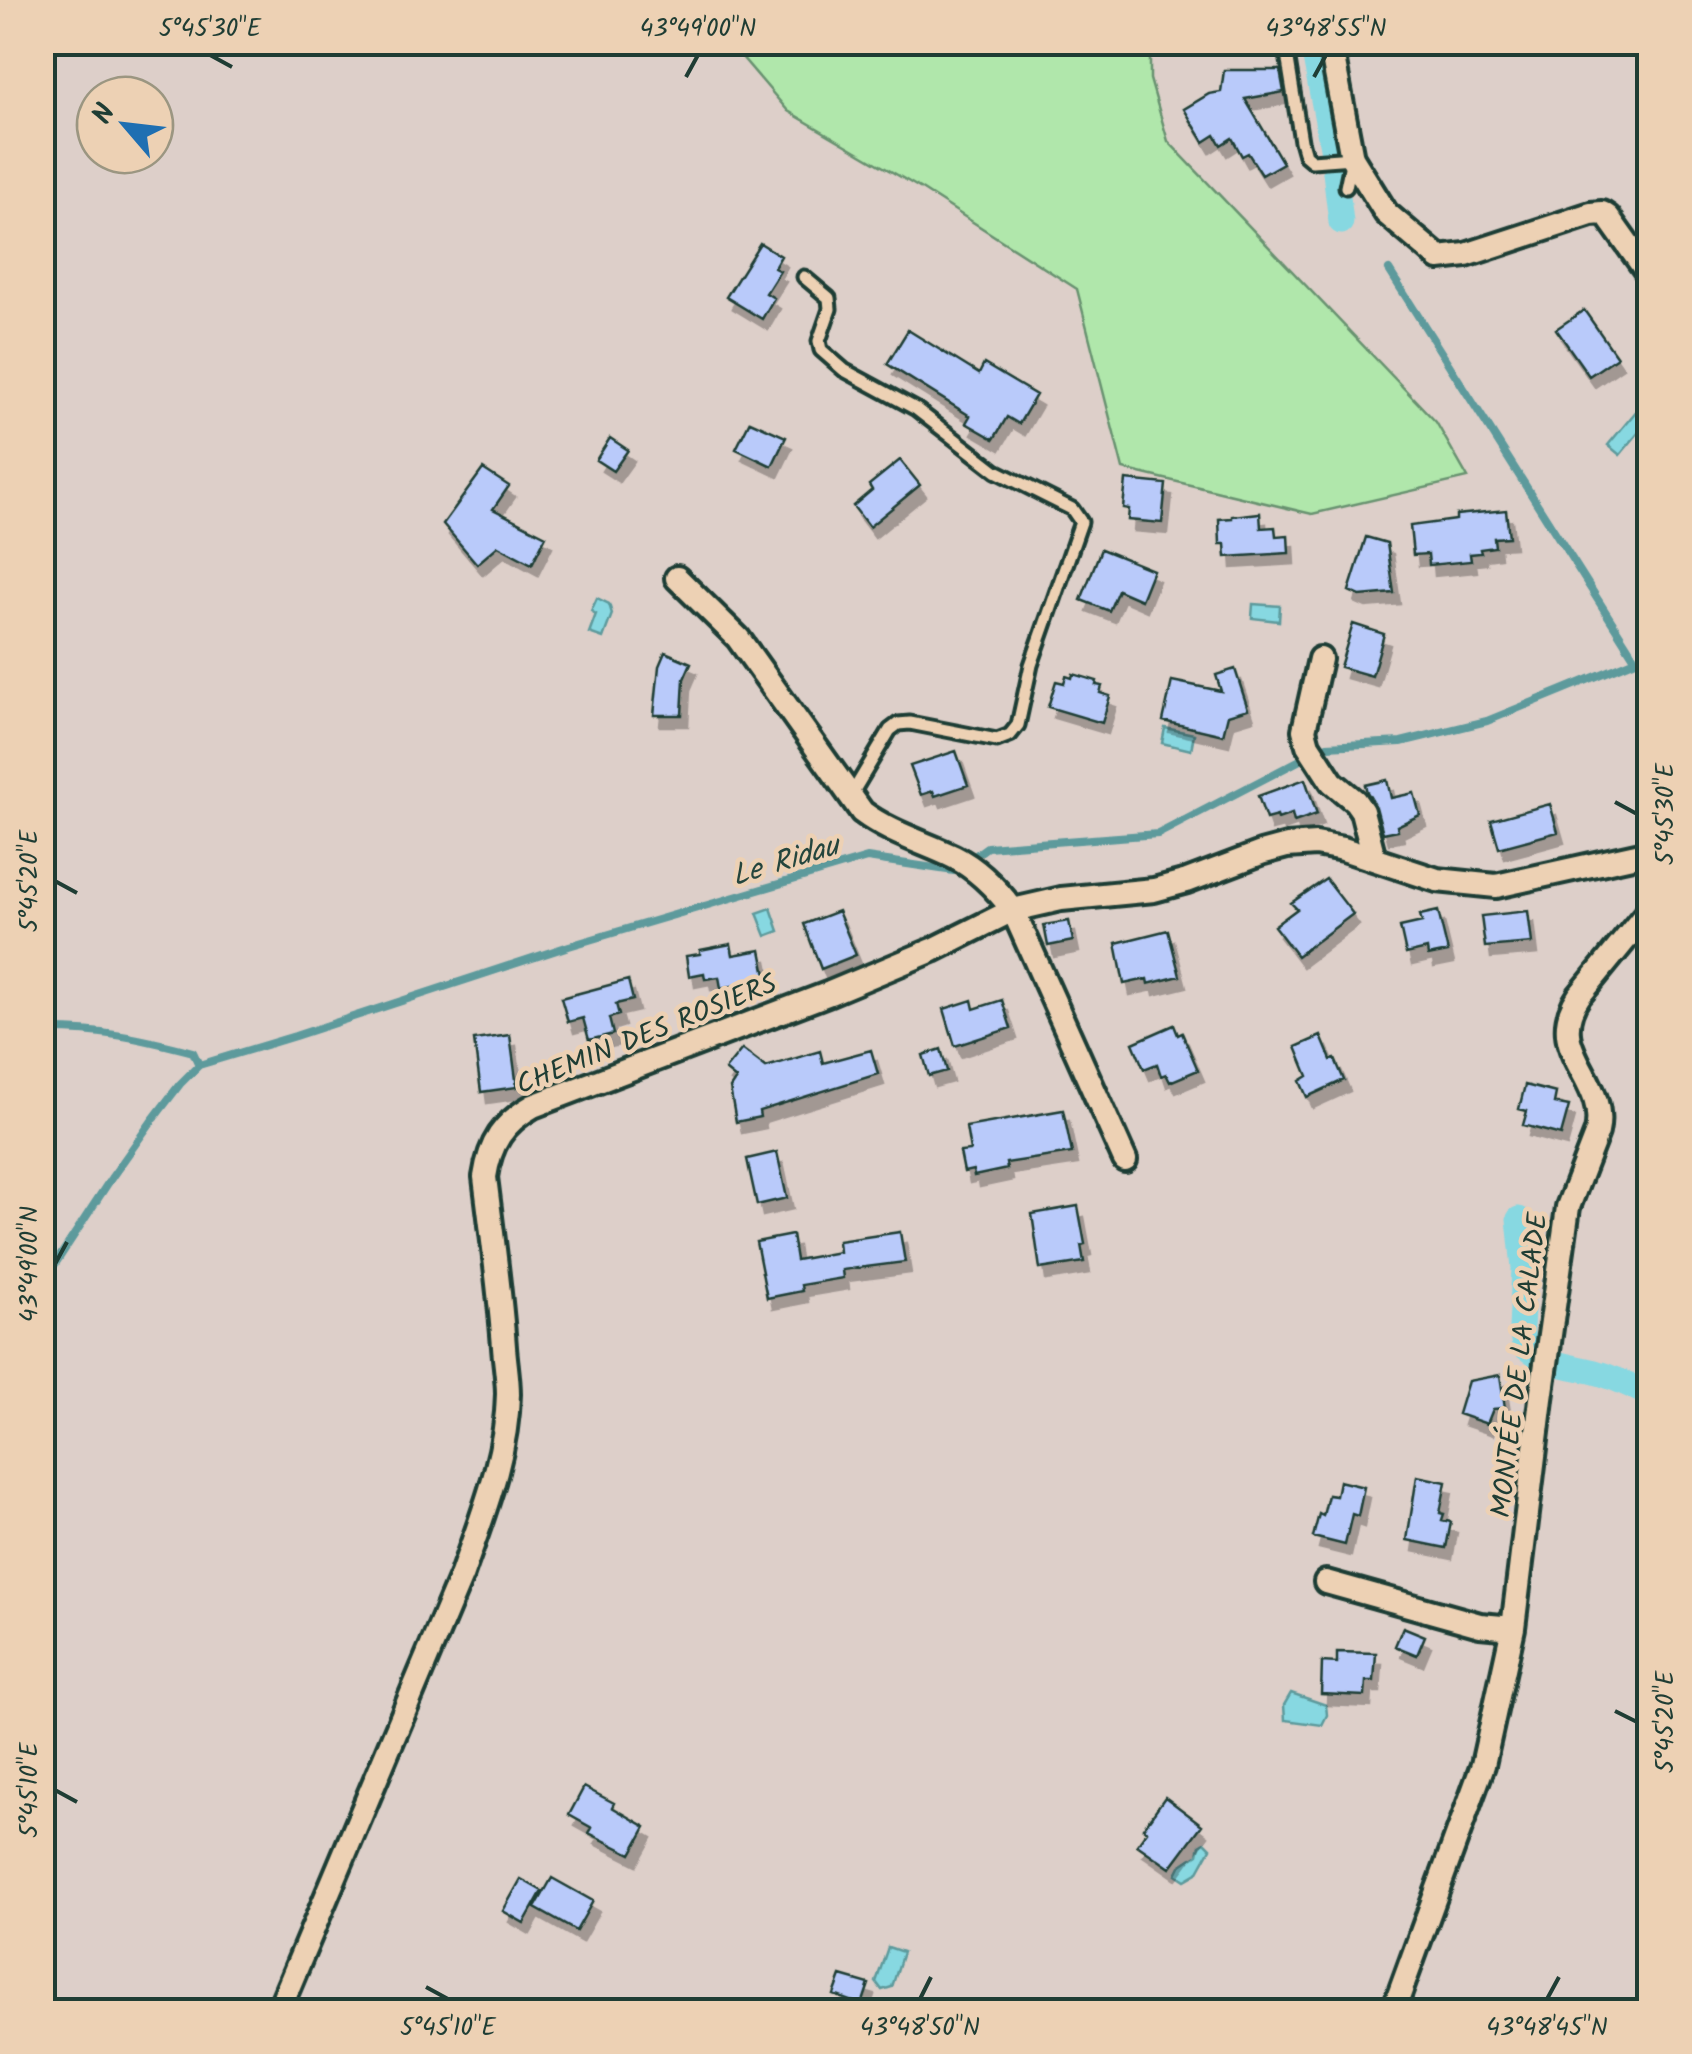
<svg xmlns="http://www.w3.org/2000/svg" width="1692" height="2054" viewBox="0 0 1692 2054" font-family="Kalam,sans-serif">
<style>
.green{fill:#b0e7ab;stroke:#689270;stroke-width:2.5}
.water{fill:#87d8e1;stroke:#5d9a9c;stroke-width:2.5}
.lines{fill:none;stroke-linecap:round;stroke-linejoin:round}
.stream{stroke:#5d9a9c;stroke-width:8}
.canal{stroke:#87d8e1;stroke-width:25}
.building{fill:#b9cafa;stroke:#1f3d34;stroke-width:2.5;filter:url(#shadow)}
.service-casing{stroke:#1f3d34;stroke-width:19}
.minor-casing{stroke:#1f3d34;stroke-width:30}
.service{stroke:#edd1b4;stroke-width:11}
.minor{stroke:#edd1b4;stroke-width:22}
.ticks{fill:none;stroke:#1f3d34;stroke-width:4}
.labels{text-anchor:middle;stroke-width:9;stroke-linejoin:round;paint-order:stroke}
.street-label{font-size:28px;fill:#1f3d34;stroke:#edd1b4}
.water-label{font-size:30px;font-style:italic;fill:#24453d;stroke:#edd1b4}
.neatline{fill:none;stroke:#1f3d34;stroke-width:4}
.ticks-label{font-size:25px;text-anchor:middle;fill:#1f3d34}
</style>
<defs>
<filter id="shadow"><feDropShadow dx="6" dy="11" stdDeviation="0" flood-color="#0004"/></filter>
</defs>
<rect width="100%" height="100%" fill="#ddcfc9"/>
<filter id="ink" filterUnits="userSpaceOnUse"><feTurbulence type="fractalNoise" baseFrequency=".01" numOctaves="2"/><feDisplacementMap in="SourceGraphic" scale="20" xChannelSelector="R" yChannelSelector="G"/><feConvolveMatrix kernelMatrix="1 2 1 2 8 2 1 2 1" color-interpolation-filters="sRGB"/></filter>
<g filter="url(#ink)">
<path class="green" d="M730,43H1150V79L1168,141L1436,422L1468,478L1312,514L1123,469L1077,289L923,190L788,111Z"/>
<path class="water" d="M1643,403L1649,409V420L1620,455L1608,445Z
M597,598L609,604L612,614L603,638L589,633L596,614L591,611Z
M1253,604L1280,606L1279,621L1252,618Z
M1165,728L1194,734L1191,750L1162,743Z
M771,908L779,931L766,936L757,913Z
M1291,1693L1326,1705L1327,1715L1322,1725L1285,1720L1284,1705Z
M1205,1842L1211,1848L1197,1873L1185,1880L1176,1874L1180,1866L1198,1854L1200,1845Z
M888,1947L903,1952L892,1987L882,1990L876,1982Z"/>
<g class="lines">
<path class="stream" d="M1389,270L1636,660
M42,1030C98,1029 140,1038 193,1052L199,1065
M42,1284L112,1177L151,1122L180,1084L199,1065L295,1036L569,946L867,858L954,871L987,847L1158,834L1327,746L1401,742L1487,721L1636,660H1650"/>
<path class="canal" d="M1312,42L1332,147L1341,222
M1519,1219L1524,1268L1521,1328L1524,1346C1545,1365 1572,1366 1598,1373C1616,1378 1633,1387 1650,1395"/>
</g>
<path class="building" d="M1224,70H1280L1284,92L1245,99L1283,163L1262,175L1248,153L1242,156L1232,138L1221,145L1215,135L1204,142L1184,109L1209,94L1221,92Z
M760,243L781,256L774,268L780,271L766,293L774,298L762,319L726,297Z
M1584,310L1617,357L1589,376L1556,329Z
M908,330L979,374L984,364L1036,395L1019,424L1007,417L994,439L966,423L970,416L887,364Z
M750,421L786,437L772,466L736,449Z
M610,438L628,450L613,471L596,460Z
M900,460L920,485L869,527L853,506L872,490L869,485Z
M483,469L509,486L493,509L546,536L532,564L498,546L477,564L443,524Z
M1126,480L1166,484L1162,523L1128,520L1129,509L1123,508Z
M1506,510L1509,537L1494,538L1495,547L1480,549L1481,553L1470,554L1471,561L1429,565L1428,554L1413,555L1410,526L1456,520V515Z
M1260,513L1261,528L1275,527L1276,536L1288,535L1289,553L1226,557L1225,544H1220L1219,519L1232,518V516Z
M1366,537L1387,543L1394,593L1360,596L1349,591Z
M1101,549L1153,570L1141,600L1118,590L1109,611L1081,600Z
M1353,624L1384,634L1372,676L1340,667Z
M665,652L691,663L684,679L682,715H654L659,666Z
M1235,669L1248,709L1228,715L1223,735L1163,721L1172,681L1221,691L1216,675Z
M1073,674L1097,681L1096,685L1102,686L1100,693L1110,696L1102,723L1048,707L1056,681L1064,683L1066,676L1072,678Z
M956,751L968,785L935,796L933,791L921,795L910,766Z
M1305,779L1317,814L1294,822L1292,814L1278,819L1277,816L1266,819L1258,796Z
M1387,780L1391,798L1414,793L1420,815L1397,826L1398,830L1383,833L1376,807L1367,792L1365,785Z
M1550,804L1558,832L1499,848L1491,820Z
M1326,879L1353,914L1297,956L1274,926L1297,909L1291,903Z
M838,911L856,955L821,969L804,924Z
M1438,911L1448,952L1428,956L1427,949L1406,954L1400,927L1422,922L1420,915Z
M1528,911L1532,943L1485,947L1481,916Z
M1069,921L1073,941L1048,946L1044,925Z
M1168,930L1180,976L1148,984L1147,979L1124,984L1116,943Z
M731,944L733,955L761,950L767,980L721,988L719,977L705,979L704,973L689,976L686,956L700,954V950Z
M628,980L633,1000L616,1004L619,1015L609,1018L613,1034L589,1040L583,1018L568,1022L561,998Z
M972,1000L974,1009L1002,1000L1011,1028L955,1046L944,1009Z
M1174,1025L1178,1035L1182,1033L1198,1070L1170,1082L1166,1074L1161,1076L1157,1064L1144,1069L1133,1043Z
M510,1035L517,1087L481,1092L474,1040Z
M1321,1036L1331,1060L1335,1059L1344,1080L1307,1097L1300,1081L1308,1076L1296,1047Z
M742,1049L766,1067L820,1051L823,1063L871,1050L878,1074L759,1111L760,1117L736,1122L730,1088L736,1079L725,1070Z
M941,1049L947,1071L929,1076L923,1055Z
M1525,1085L1556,1093L1554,1103L1569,1106L1561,1135L1523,1125L1527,1111L1519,1109Z
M1063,1110L1072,1153L1006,1163L1007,1169L974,1176L973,1170L964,1172L960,1152L970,1151L966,1127Z
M777,1152L787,1198L757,1205L747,1159Z
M1078,1206L1085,1244L1081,1245L1084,1262L1040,1269L1032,1214Z
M900,1232L905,1262L842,1270L843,1278L801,1285L802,1291L767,1298L756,1242L792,1235L796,1260L839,1252L838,1241Z
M1500,1375L1505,1408L1493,1409L1487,1424L1458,1414L1468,1381Z
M1417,1476L1446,1482L1440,1513L1444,1514L1442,1520L1451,1522L1446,1548L1407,1540Z
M1339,1481L1364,1487L1358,1516L1352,1514L1345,1545L1313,1537L1319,1514L1323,1516L1328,1495L1336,1496Z
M1403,1627L1425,1636L1417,1655L1395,1646Z
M1337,1652L1376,1653L1374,1681H1366L1365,1696L1321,1694L1322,1662L1337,1663Z
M584,1787L614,1803L612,1807L646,1827L631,1854L589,1833L592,1828L569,1815Z
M1165,1797L1202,1825L1170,1868L1137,1845L1147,1831L1143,1828Z
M552,1878L593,1901L576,1931L535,1908Z
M521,1879L542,1891L524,1923L503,1911Z
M841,1976L869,1984L862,2005L834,1995Z"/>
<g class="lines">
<g class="service-casing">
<path id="service" d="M1285,42L1301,141L1305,155L1312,161L1352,158L1346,187
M804,277L829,298L830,309L819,341L821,350L844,370L916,409L996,471L1072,509L1081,522L1031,665L1018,725L1010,735L997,740L910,723L898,724L890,730L850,797"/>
</g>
<g class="minor-casing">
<path id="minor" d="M1330,42L1352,158L1386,213L1439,258L1466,255L1591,214L1602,213L1608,217L1650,276
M677,578L738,638L862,812C890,833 923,842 954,857C978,869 997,889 1013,910L1125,1160
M1320,659L1304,730L1308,745L1332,782L1355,801L1362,811L1374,858
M1326,1582L1480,1625L1513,1628
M278,2012L462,1574C482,1516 507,1456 508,1394C508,1378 505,1362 504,1347C500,1290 492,1234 485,1177C490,1143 503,1123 533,1106L830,993L933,950L1013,910L1061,899L1154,890L1187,881L1261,853L1287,846L1316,844L1343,849L1437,880L1496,886L1650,852
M1393,2012L1483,1765L1513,1628L1541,1399L1568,1207L1597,1132C1609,1079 1542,1050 1579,996L1650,909"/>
</g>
<use href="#service" class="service"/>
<use href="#minor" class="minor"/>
</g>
</g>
<path class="ticks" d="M210,55L232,67M686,77L698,55M1314,77L1326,55M1615,802L1637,814M55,881L77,893M55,1264L67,1242M1615,1711L1637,1722M55,1790L77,1802M426,1987L448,1999M920,1999L931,1977M1547,1999L1559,1977"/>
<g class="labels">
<g class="street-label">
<text transform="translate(646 1033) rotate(-22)" y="10">CHEMIN DES ROSIERS</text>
<text transform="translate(1518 1365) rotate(-83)" y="10">MONTÉE DE LA CALADE</text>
</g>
<g class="water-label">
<text transform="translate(785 860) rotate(-17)" y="10">Le Ridau</text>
</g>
</g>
<rect width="1692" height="2054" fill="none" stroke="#edd1b4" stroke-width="110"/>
<g transform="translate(125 125) rotate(298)"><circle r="48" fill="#edd1b4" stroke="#9b9681" stroke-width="2.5"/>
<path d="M0-8L18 38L0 25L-18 38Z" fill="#1f6fb2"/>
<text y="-15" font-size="28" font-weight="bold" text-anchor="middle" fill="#1f3d34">N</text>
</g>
<rect x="55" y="55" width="1582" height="1944" class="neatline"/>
<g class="ticks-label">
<text x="210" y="36">5°45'30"E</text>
<text x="698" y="36">43°49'00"N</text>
<text x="1326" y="36">43°48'55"N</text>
<text transform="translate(1664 814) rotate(-90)" y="9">5°45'30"E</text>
<text transform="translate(28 881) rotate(-90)" y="9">5°45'20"E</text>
<text transform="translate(28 1264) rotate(-90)" y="9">43°49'00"N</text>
<text transform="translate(1664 1722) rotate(-90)" y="9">5°45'20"E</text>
<text transform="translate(28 1790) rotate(-90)" y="9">5°45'10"E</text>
<text x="448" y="2035">5°45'10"E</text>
<text x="920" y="2035">43°48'50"N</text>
<text x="1547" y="2035">43°48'45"N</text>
</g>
</svg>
